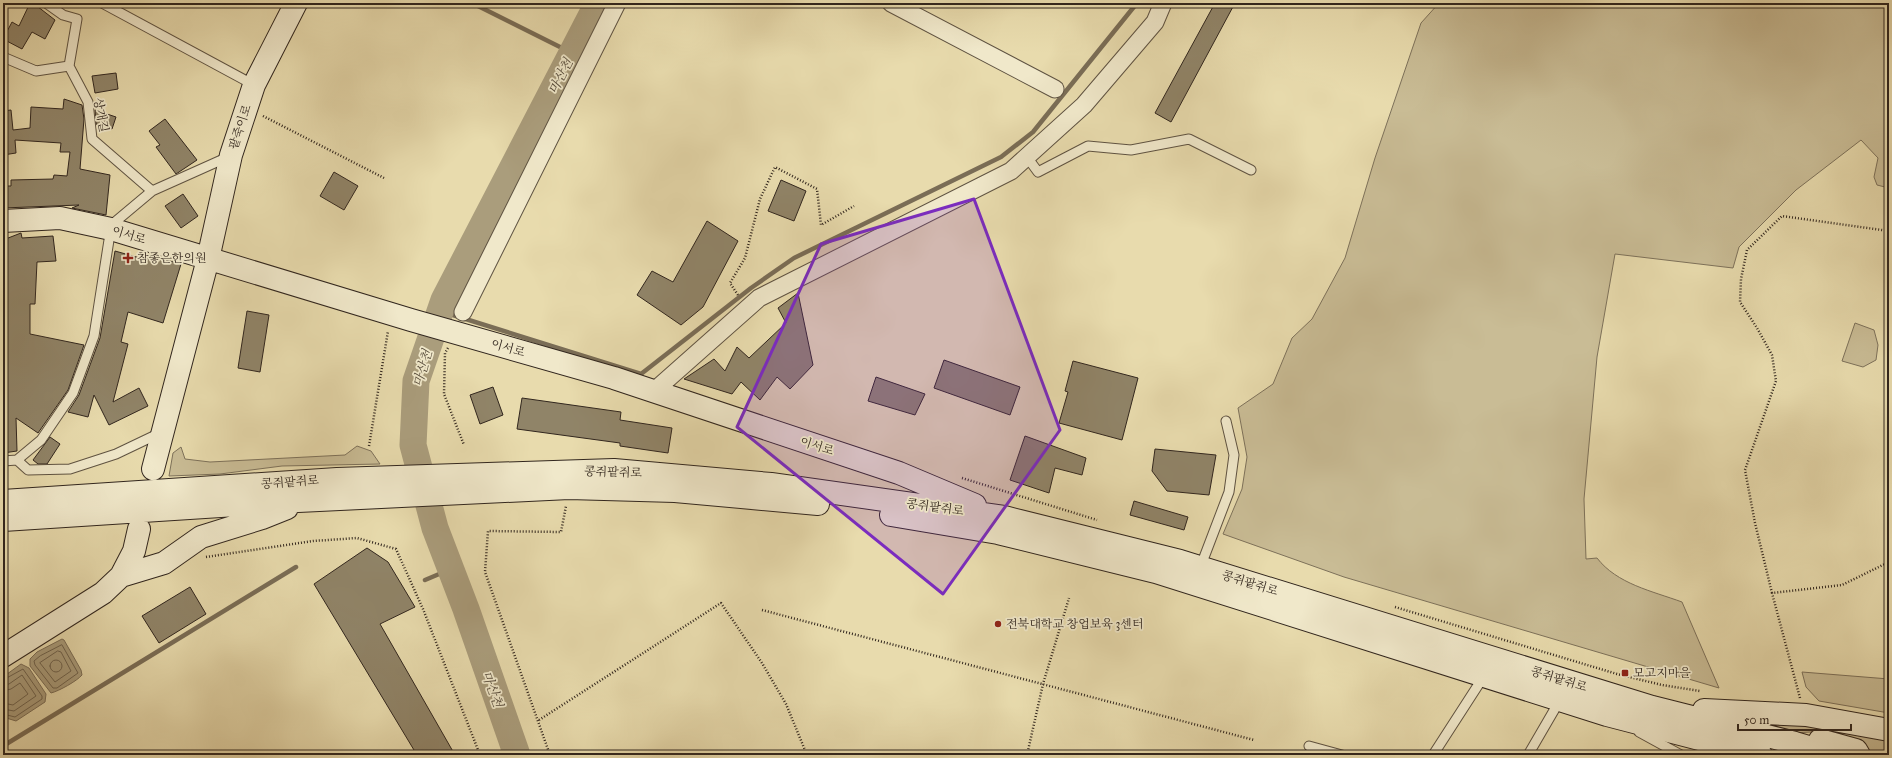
<svg xmlns="http://www.w3.org/2000/svg" width="1892" height="758" viewBox="0 0 1892 758" font-family="'IM FELL Great Primer','Noto Serif KR',serif">
<style>
.green{fill:#c9bc95;stroke:#7d715a}
.water{fill:#aa9d7c;stroke:#7a6d56}
.lines{fill:none;stroke-linecap:round;stroke-linejoin:round}
.shore{stroke:#6e624d;stroke-width:1}
.stream{stroke:#7a6d56;stroke-width:4.5}
.river{stroke:#aa9d7c;stroke-width:27}
.building{fill:#908468;stroke:#31261e}
.lane-casing{stroke:#5f5342;stroke-width:11}
.street-casing{stroke:#5f5342;stroke-width:19}
.secondary-casing{stroke:#31261e;stroke-width:24}
.path{stroke:#31261e;stroke-width:2.5;stroke-dasharray:1 2;stroke-linecap:butt}
.lane{stroke:#f0e8ca;stroke-width:9}
.street{stroke:#f0e8ca;stroke-width:17}
.secondary{stroke:#f0e8ca;stroke-width:22}
.marked{fill:#7b2cbf;fill-opacity:0.2;stroke:#7b2cbf;stroke-width:3;stroke-linejoin:round}
.poi-dot{fill:#8f2418;stroke:#f0e8ca;stroke-width:1.5}
.labels{text-anchor:middle;stroke-width:3.5;stroke-linejoin:round;paint-order:stroke}
.street-label{font-size:12px;fill:#31261e;stroke:#f0e8ca}
.poi-label{font-size:12px;fill:#31261e;stroke:#f0e8ca;text-anchor:start}
.water-label{font-size:13px;font-style:italic;fill:#554a3a;stroke:#f0e8ca}
</style>
<rect width="100%" height="100%" fill="#e8dbad"/>
<filter id="stains"><feTurbulence type="fractalNoise" baseFrequency=".005" numOctaves="4"/><feColorMatrix values="0 0 0 0 .2 0 0 0 0 .09 0 0 0 0 .02 0 0 0 .5 -.17"/></filter>
<radialGradient id="worn" r=".72"><stop offset=".6" stop-color="#630" stop-opacity="0"/><stop offset="1" stop-color="#630" stop-opacity=".3"/></radialGradient>
<path class="green" d="M1439,3H1889V188L1877,185L1874,177L1878,158L1861,140L1796,190L1739,247L1733,268L1615,254L1597,357L1584,499L1586,559L1597,558C1617,584 1652,591 1682,602L1719,688L1344,577L1223,534L1242,489L1247,457L1238,408L1273,384L1292,338L1312,319L1345,258L1375,158L1421,23Z
M1855,323L1874,330L1878,345L1876,360L1863,367L1842,361Z
M357,446L371,451L380,464L282,466L220,474L169,476L173,453L181,447L185,459L210,462L345,455Z
M1802,672L1889,679V713L1819,701L1806,687Z
M1746,719L1812,726L1880,739L1889,742V755H1870L1866,747L1811,732L1793,733Z"/>
<path class="water" d="M62,639L64,640L81,670L82,675C77,681 59,691 51,693L30,666V659L37,652Z
M21,664L29,668L46,694L45,702L16,721L3,717V677Z"/>
<g class="lines">
<path class="shore" d="M62,645L78,673L57,688H53L35,665L34,661L40,656Z
M58,651L61,652L71,671L55,682L40,663Z
M50 666a6 6 0 1 1 12 0a6 6 0 1 1-12 0Z
M3,680L23,669L42,696V699L15,717L3,714
M3,685L9,684L22,675L36,696L14,711L3,709
M3,691L11,689L20,683L28,694L13,705L3,703"/>
<path class="stream" d="M472,3L572,53
M440,311L641,374L751,288L794,258L1001,157L1033,132L1137,3
M425,580L451,569
M3,746L296,567"/>
<path class="river" d="M517,755L466,609L435,528L413,445L416,381L444,300L598,3"/>
</g>
<path class="building" d="M30,3H33L55,20L45,39L32,32L22,49L3,39L12,22L19,26Z
M1215,3H1235L1171,122L1155,113Z
M116,73L118,89L95,93L92,76Z
M64,99L82,105L84,119L80,169L110,175L106,215L72,208L79,205L3,208V186H11V180L53,179L54,175L67,176L70,152H60L61,143L15,140L16,153L3,155V111L11,110L13,130L30,128L31,107L63,109Z
M95,110L116,117L112,129L96,124Z
M165,119L197,160L176,174L156,147L160,145L149,131Z
M334,172L358,186L344,210L320,196Z
M781,180L806,191L794,221L768,211Z
M183,194L198,216L181,228L165,206Z
M707,221L738,241L703,307L681,325L637,295L652,271L673,282Z
M21,233L22,238L53,236L56,261L37,262L35,304H30V334L84,345L68,390L38,433L16,418L17,451L3,453L5,391H3V240Z
M115,251L147,260L149,255L181,264L163,323L128,312L121,342L128,344L113,402L139,388L148,406L109,425L94,395L88,417L68,412L79,395L100,338Z
M798,293L813,365L790,389L777,377L760,400L741,382L732,394L684,379L714,359L725,371L737,347L749,358L786,323L778,308Z
M247,311L269,315L260,372L238,368Z
M944,360L1020,387L1010,415L934,388Z
M1073,361L1138,378L1122,440L1059,423L1068,392L1065,391Z
M876,377L925,394L915,415L868,401Z
M493,387L503,415L480,424L470,395Z
M522,398L621,412L620,420L672,428L668,453L620,446V443L517,429Z
M1025,436L1086,458L1082,475L1055,468L1049,493L1010,480Z
M50,437L60,444L47,464H38L33,460Z
M1155,449L1216,455L1209,495L1167,491L1152,471Z
M1134,501L1188,517L1184,530L1130,515Z
M367,548L388,562L415,607L380,624L455,755H417L314,584Z
M190,587L206,614L159,643L142,616Z"/>
<g class="lines">
<g class="lane-casing">
<path id="lane" d="M46,3L63,15L77,19L69,66
M102,3L254,85
M3,57L36,71L69,66L88,102L92,139L152,191
M1027,157L1038,172L1088,146L1131,150L1189,139L1251,170
M17,460L28,470L70,469L116,454L160,433
M3,461L17,460L41,440L73,393L94,336L109,240L115,222L152,191L228,157
M1200,568L1229,492L1234,455L1226,421
M1639,732L1681,755
M1309,746L1342,755
M1433,755L1484,676
M1528,755L1560,700"/>
</g>
<g class="street-casing">
<path id="street" d="M891,3L1055,89
M463,312L617,3
M653,392L759,298L1011,171L1084,105L1155,22L1163,3"/>
</g>
<g class="secondary-casing">
<path id="secondary" d="M3,221L60,218L111,229L411,320L614,378L899,473L975,505
M153,469L208,259L231,155L254,85L296,3
M3,501L337,479L614,470L771,484L1004,517L1180,561L1652,707L1795,743L1836,755
M891,515L998,533L1156,572L1607,715L1761,755
M3,520L298,501L569,488L675,491L818,504
M121,576L164,563L201,537L262,518L287,508
M3,656L103,593L121,576L134,551L139,529
M1704,710L1806,715L1889,730
M1820,740L1856,750L1859,755"/>
</g>
<path class="path" d="M263,116L384,178
M738,295L730,283L745,258L760,199L775,167L817,189L821,225L854,206
M448,348L445,353L444,394L464,445
M369,446L388,331
M962,478L1097,520
M206,557L313,541L357,538L396,549L423,609L480,755
M1772,593L1755,523L1745,470L1776,381L1772,355L1757,328L1740,302L1741,279L1747,250L1782,216L1889,231
M1395,607L1617,674L1662,685L1700,691
M762,610L1254,740
M1800,698L1772,593L1842,585L1889,562
M539,720L721,603L762,663L786,704L807,755
M836,753L842,755
M550,755L485,572L488,531L561,532L566,506
M1027,755L1043,684L1069,598"/>
<use href="#lane" class="lane"/>
<use href="#street" class="street"/>
<use href="#secondary" class="secondary"/>
</g>
<path class="marked" d="M974,199L1060,430L943,594L737,427L821,244Z"/>
<g class="poi-dot">
<path d="M126 252h4v4h4v4h-4v4h-4v-4h-4v-4h4z"/>
<circle cx="998" cy="624" r="4"/>
<rect x="1621" y="669" width="8" height="8" rx="2"/>
</g>
<g class="labels">
<g class="street-label">
<text transform="translate(101 115) rotate(79)" y="4">상개길</text>
<text transform="translate(240 127) rotate(-72)" y="4">팥죽이로</text>
<text transform="translate(129 235) rotate(17)" y="4">이서로</text>
<text transform="translate(508 348) rotate(16)" y="4">이서로</text>
<text transform="translate(817 446) rotate(18)" y="4">이서로</text>
<text transform="translate(613 472) rotate(2)" y="4">콩쥐팥쥐로</text>
<text transform="translate(290 482) rotate(-4)" y="4">콩쥐팥쥐로</text>
<text transform="translate(935 507) rotate(8)" y="4">콩쥐팥쥐로</text>
<text transform="translate(1250 583) rotate(17)" y="4">콩쥐팥쥐로</text>
<text transform="translate(1559 679) rotate(17)" y="4">콩쥐팥쥐로</text>
</g>
<g class="poi-label">
<text x="137" y="262">참좋은한의원</text>
<text x="1006" y="628">전북대학교 창업보육 3센터</text>
<text x="1633" y="677">모고지마을</text>
</g>
<g class="water-label">
<text transform="translate(560 76) rotate(-63)" y="5">마산천</text>
<text transform="translate(422 368) rotate(-74)" y="5">마산천</text>
<text transform="translate(493 689) rotate(70)" y="5">마산천</text>
</g>
</g>
<rect width="1892" height="758" fill="none" stroke="#e8dbad" stroke-width="16"/>
<rect x="4" y="4" width="1884" height="750" fill="none" stroke="#31261e" stroke-width="2"/>
<rect x="8" y="8" width="1876" height="742" fill="none" stroke="#31261e"/>
<path d="M1738 724v6h113v-6" fill="none" stroke="#31261e" stroke-width="2"/>
<text x="1744" y="724" font-size="12" fill="#31261e" stroke="#f0e8ca" stroke-width="3" paint-order="stroke">50 m</text>
<rect width="100%" height="100%" filter="url(#stains)"/>
<rect width="100%" height="100%" fill="url(#worn)"/>
</svg>
